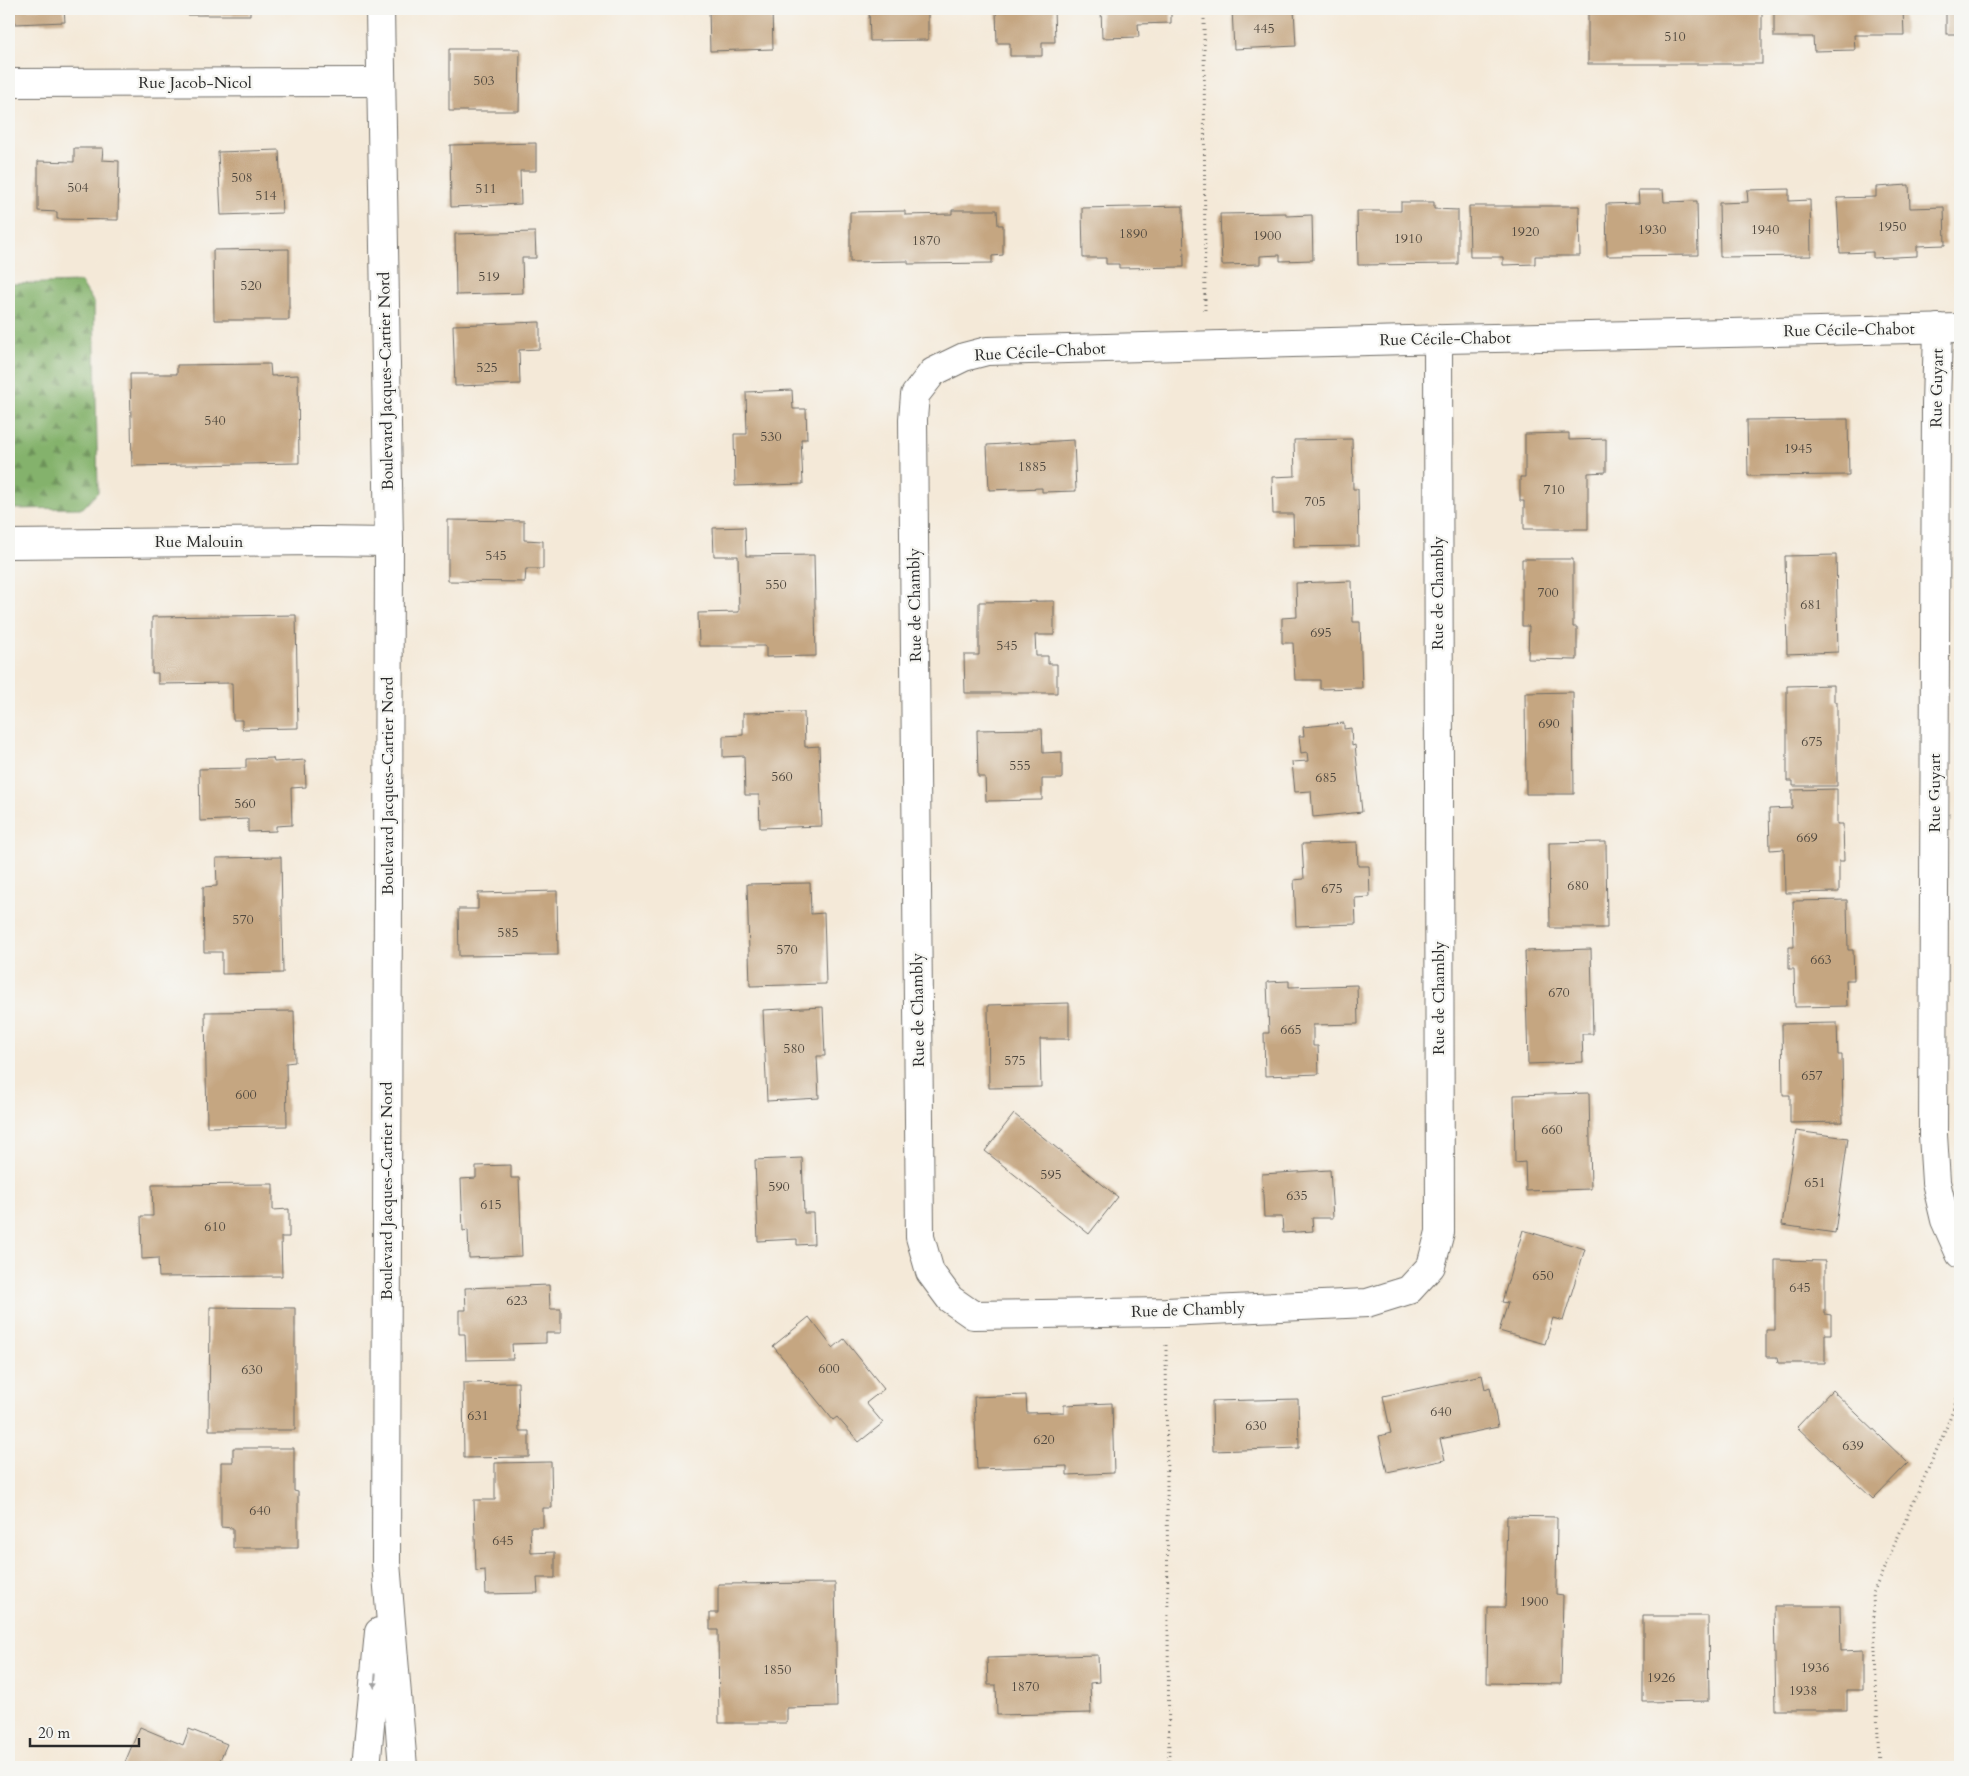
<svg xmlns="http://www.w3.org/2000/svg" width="1969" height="1776" font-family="Cardo,serif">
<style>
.forest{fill:url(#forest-firs);stroke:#586e4c}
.building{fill:#c5a681}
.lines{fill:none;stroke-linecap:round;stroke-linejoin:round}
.minor-casing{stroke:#716e68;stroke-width:30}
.path{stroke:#716e68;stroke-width:3;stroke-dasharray:1 4;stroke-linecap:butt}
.minor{stroke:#fff;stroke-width:28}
.oneway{fill:#a0a0a0}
.labels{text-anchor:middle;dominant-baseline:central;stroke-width:4.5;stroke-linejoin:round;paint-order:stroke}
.number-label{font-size:14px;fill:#524a40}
.street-label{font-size:16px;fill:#2b2b2b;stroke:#f6f6f2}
</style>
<defs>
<pattern id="forest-firs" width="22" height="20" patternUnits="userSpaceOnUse" patternTransform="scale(1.25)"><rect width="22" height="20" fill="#84b26c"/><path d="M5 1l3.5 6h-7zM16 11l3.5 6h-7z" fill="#6c9159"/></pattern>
</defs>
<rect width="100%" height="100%" fill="#f6f6f2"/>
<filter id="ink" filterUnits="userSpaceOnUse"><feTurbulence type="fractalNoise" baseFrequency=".02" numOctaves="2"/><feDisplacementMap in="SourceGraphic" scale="10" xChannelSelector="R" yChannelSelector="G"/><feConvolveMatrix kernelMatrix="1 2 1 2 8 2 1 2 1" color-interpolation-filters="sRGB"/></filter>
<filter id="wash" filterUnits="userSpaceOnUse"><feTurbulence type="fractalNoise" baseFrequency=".0096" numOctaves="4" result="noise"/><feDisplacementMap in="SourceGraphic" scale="20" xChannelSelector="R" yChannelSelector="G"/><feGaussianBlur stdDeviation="1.12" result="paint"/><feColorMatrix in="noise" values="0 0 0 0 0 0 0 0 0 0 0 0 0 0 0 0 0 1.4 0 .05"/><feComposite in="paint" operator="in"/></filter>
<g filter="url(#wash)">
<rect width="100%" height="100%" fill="#f4e9d8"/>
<polygon class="forest" points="81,282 94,303 98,492 83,508 9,509 9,284"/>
<g id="blocks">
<g class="building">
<polygon points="14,9 64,9 65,22 15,24"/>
<rect x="188" y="9" width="62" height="6"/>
<polygon points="709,9 772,9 773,49 710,51"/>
<polygon points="869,9 928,9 928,40 870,41"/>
<polygon points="996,9 1054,9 1055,42 1042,42 1042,56 1010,56 1010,43 997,43"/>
<polygon points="1101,9 1171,9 1171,23 1138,24 1139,37 1102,38"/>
<polygon points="1232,9 1294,9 1296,46 1234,49"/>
<rect x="1588" y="9" width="174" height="55"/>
<polygon points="1774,9 1903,9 1904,35 1854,35 1855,50 1814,51 1813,37 1774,37"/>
<rect x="1946" y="9" width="14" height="25"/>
<polygon points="449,49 520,49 519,111 449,111"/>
<polygon points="536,143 536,171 520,171 521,204 451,207 450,145"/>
<polygon points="74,148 103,148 102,160 119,161 118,220 57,219 57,212 38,211 38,161 74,162"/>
<polygon points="279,150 282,213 221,215 218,152"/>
<polygon points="1909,185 1910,208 1944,207 1945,245 1917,246 1917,256 1873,258 1873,252 1840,253 1837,198 1876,197 1876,187"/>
<polygon points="1789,189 1789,201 1810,200 1811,256 1720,257 1719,203 1748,202 1747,190"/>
<polygon points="1638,190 1663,190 1664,202 1697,201 1698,255 1607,256 1606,204 1639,203"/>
<polygon points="1401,202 1434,202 1434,209 1458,210 1458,264 1358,265 1357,211 1401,211"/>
<polygon points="1183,206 1184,267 1119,268 1119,264 1106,264 1106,258 1083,258 1082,208"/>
<polygon points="1469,206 1579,206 1580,256 1535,256 1535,264 1503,265 1503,257 1470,257"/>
<polygon points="952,210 997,210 998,225 1003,225 1003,255 992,256 992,263 908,264 908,261 850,262 850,212 905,211 905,215 952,214"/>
<polygon points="1286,213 1286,216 1312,215 1313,260 1280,261 1280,255 1260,256 1260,264 1222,265 1220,214"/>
<polygon points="535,232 536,258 522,258 523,293 456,295 455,234"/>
<polygon points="289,249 289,320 214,320 213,250"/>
<polygon points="540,322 540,349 519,350 520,384 455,386 453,325"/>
<polygon points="270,364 271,376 298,375 299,463 132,466 130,374 177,374 177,365"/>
<polygon points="792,390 793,409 806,409 807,439 801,439 803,484 735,486 734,434 747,434 746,392"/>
<polygon points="1848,419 1849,475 1748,476 1747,420"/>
<polygon points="1569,433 1569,440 1606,439 1606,472 1588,473 1588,529 1524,529 1524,501 1520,501 1520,477 1525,477 1525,434"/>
<polygon points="1352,439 1353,489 1358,489 1359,546 1294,547 1293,514 1273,514 1272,477 1295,476 1294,440"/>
<polygon points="1074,440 1076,491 1042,492 1042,488 989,490 987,445"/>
<polygon points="448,520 524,521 524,540 543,541 543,569 526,569 525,582 448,581"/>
<polygon points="745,527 746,556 814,555 816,656 766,657 766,646 699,646 698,613 739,612 738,556 714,556 713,528"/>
<polygon points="1836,555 1838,652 1787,654 1785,556"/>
<polygon points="1522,559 1573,559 1573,627 1577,627 1577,660 1528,659 1529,626 1522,626"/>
<polygon points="1352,581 1353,622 1360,622 1362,688 1320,689 1320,680 1295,680 1293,643 1282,643 1282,618 1297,617 1296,583"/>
<polygon points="1054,601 1054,635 1035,635 1036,656 1048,656 1048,664 1057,664 1057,693 965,693 964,655 979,655 979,602"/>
<polygon points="296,615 298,728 242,729 242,720 233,720 232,683 158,684 158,673 152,673 152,617"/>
<polygon points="1834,685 1834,702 1837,702 1837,786 1793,786 1793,781 1787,781 1787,686"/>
<polygon points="1573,692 1574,794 1526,794 1525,693"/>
<polygon points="804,712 805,747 819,746 822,826 760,828 759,795 745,795 744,756 723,757 723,736 743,735 743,713"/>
<polygon points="1344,723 1344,729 1351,728 1352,746 1355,745 1362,812 1313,817 1311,791 1295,792 1292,762 1308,761 1307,752 1301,753 1299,736 1304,736 1303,727"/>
<polygon points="1042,729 1043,753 1062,752 1062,779 1042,779 1042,800 986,801 985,777 978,777 977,730"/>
<polygon points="273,758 274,762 305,760 306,787 291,788 292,825 276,826 276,831 248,832 248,819 200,821 199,769 246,768 246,759"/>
<polygon points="1837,789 1837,824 1843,824 1844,861 1839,861 1839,892 1785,893 1784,849 1770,850 1769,809 1792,808 1792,790"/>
<polygon points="1357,842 1358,866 1369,866 1370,897 1355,898 1356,924 1296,926 1294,880 1304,879 1302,844"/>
<polygon points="1606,842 1607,928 1550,928 1549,843"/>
<polygon points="281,857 283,973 222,974 222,952 204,952 203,887 217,886 216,858"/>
<polygon points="810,883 811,914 824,913 826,984 750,986 747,884"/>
<polygon points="557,891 558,955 459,956 458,909 478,909 478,893"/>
<polygon points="1847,900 1848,950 1853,950 1854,980 1846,980 1847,1006 1795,1007 1794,969 1789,969 1789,947 1794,947 1793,901"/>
<polygon points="1591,949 1593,1034 1582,1034 1583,1062 1528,1064 1525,951"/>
<polygon points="1289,981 1289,987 1357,985 1358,1024 1313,1025 1313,1046 1318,1046 1319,1074 1265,1076 1264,1033 1269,1033 1267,982"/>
<polygon points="1069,1003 1069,1039 1040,1039 1041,1087 989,1088 988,1005"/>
<polygon points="823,1007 825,1056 817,1056 819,1098 767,1101 763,1010"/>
<polygon points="294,1011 295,1062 286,1063 287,1126 207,1127 205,1012"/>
<polygon points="1837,1023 1838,1055 1842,1055 1843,1122 1790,1123 1790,1095 1783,1095 1782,1024"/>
<polygon points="1589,1093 1591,1189 1526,1191 1525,1162 1515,1163 1514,1095"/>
<polygon points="1014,1114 1118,1197 1089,1234 985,1151"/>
<polygon points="1796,1131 1848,1138 1835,1233 1782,1225"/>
<polygon points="802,1158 804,1213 813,1213 814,1244 797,1245 797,1239 758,1241 755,1160"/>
<polygon points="511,1165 511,1178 519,1178 522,1256 469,1258 468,1230 463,1231 461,1179 476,1178 476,1166"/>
<polygon points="1330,1170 1333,1218 1312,1218 1313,1231 1283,1233 1282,1217 1264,1217 1262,1174"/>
<polygon points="273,1184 273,1210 289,1209 289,1237 281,1237 282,1276 159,1277 158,1258 142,1259 141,1216 153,1216 152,1185"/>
<polygon points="1523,1230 1585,1249 1563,1321 1553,1318 1545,1344 1499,1331 1508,1303 1502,1302"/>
<polygon points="1775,1260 1825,1261 1825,1314 1831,1315 1831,1334 1825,1334 1825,1363 1778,1363 1777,1357 1766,1357 1766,1330 1775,1330"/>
<polygon points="549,1285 550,1309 561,1309 561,1333 546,1333 546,1343 512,1344 513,1359 466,1360 465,1334 459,1334 459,1310 466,1310 465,1288"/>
<polygon points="210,1307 295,1308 295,1430 209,1430"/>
<polygon points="809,1317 833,1348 844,1339 884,1389 866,1403 883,1423 859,1442 837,1417 833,1420 773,1346"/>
<polygon points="1482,1375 1485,1389 1490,1387 1498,1427 1440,1439 1445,1460 1387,1472 1379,1436 1391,1433 1383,1396"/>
<polygon points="518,1382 519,1431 529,1431 529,1457 464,1458 463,1383"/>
<polygon points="1832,1390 1908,1463 1873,1499 1797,1427"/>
<polygon points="1026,1395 1027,1413 1064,1412 1064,1405 1112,1403 1114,1473 1067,1475 1067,1466 977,1469 974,1397"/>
<polygon points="1298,1399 1299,1448 1213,1451 1212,1401"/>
<polygon points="233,1448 294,1448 294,1491 298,1492 298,1548 233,1548 233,1528 221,1527 221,1462 233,1462"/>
<polygon points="551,1462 552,1508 543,1508 543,1527 530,1527 531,1553 555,1552 555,1578 537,1578 538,1593 486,1594 485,1570 476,1571 474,1500 495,1500 495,1463"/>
<polygon points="1507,1516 1557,1517 1556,1594 1563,1595 1561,1684 1487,1683 1488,1607 1505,1607"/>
<polygon points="835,1583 837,1707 787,1708 787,1723 719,1723 718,1630 710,1630 710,1613 718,1613 718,1584"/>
<polygon points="1774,1606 1840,1606 1841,1651 1863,1650 1863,1690 1847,1690 1847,1710 1776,1710"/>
<polygon points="1643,1616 1708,1616 1709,1701 1643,1702"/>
<polygon points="1098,1655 1099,1682 1090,1683 1091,1713 997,1715 996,1685 988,1685 987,1658"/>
<polygon points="140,1727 183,1745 189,1729 227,1744 220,1760 229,1763 227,1767 123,1767"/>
</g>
</g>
</g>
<g filter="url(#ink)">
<use href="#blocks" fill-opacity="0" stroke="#716e68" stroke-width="1"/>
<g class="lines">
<defs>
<g id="minor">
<polyline points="380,9 389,542 386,1563 403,1767"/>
<polyline points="9,83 380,82"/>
<polyline points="1938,328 1936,405 1933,1135 1936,1182 1945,1220 1960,1254"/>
<path d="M1438 339 1440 1232 1431 1266 1409 1290 1367 1303 1166 1312 973 1315 950 1299 930 1272 920 1237 913 419 915 395 933 372 964 357 987 351C1311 341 1636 335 1960 328"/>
<polyline points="9,544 320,541 389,542"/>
<polyline points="366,1767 379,1632"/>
</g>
</defs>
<use href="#minor" class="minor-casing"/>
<g class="path">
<polyline points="1204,9 1205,313"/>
<polyline points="1166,1345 1169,1767"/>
<polyline points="1879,1767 1873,1593 1945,1431 1960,1391"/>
</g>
<use href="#minor" class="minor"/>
</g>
<defs><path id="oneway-solid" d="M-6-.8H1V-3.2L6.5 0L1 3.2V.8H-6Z" transform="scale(1.25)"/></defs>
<use class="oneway" href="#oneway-solid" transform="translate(375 1681) rotate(95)"/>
</g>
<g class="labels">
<g class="number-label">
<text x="1264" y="28">445</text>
<text x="1675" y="36">510</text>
<text x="484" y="80">503</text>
<text x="242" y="177">508</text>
<text x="78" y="187">504</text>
<text x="486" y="188">511</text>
<text x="266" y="195">514</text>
<text x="1892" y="226">1950</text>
<text x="1652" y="229">1930</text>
<text x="1765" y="229">1940</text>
<text x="1525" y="231">1920</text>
<text x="1133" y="233">1890</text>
<text x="1267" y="235">1900</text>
<text x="1408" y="238">1910</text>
<text x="926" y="240">1870</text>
<text x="489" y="276">519</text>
<text x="251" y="285">520</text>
<text x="487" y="367">525</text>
<text x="215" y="420">540</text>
<text x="771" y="436">530</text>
<text x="1798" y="448">1945</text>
<text x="1032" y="466">1885</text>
<text x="1554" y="489">710</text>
<text x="1315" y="501">705</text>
<text x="496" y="555">545</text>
<text x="776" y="584">550</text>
<text x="1548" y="592">700</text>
<text x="1811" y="604">681</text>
<text x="1321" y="632">695</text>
<text x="1007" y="645">545</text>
<text x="1549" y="723">690</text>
<text x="1812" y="741">675</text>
<text x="1020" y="765">555</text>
<text x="782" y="776">560</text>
<text x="1326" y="777">685</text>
<text x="245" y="803">560</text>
<text x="1807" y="837">669</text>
<text x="1578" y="885">680</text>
<text x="1332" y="888">675</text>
<text x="243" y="919">570</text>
<text x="508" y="932">585</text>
<text x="787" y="949">570</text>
<text x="1821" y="959">663</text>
<text x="1559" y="992">670</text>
<text x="1291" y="1029">665</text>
<text x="794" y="1048">580</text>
<text x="1015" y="1060">575</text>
<text x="1812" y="1075">657</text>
<text x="246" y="1094">600</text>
<text x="1552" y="1129">660</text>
<text x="1051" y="1174">595</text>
<text x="1815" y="1182">651</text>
<text x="779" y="1186">590</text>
<text x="1297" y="1195">635</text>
<text x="491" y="1204">615</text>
<text x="215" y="1226">610</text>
<text x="1543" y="1275">650</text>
<text x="1800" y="1287">645</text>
<text x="517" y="1300">623</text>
<text x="829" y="1368">600</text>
<text x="252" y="1369">630</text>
<text x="1441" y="1411">640</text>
<text x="478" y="1415">631</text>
<text x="1256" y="1425">630</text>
<text x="1044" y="1439">620</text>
<text x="1853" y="1445">639</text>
<text x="260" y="1510">640</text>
<text x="503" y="1540">645</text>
<text x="1534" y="1601">1900</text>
<text x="1815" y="1667">1936</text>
<text x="777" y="1669">1850</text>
<text x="1661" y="1677">1926</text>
<text x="1025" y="1686">1870</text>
<text x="1803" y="1690">1938</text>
</g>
<g class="street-label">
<text x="195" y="83">Rue Jacob-Nicol</text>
<text transform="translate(1849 330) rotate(-1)">Rue Cécile-Chabot</text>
<text transform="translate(1445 339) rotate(-1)">Rue Cécile-Chabot</text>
<text transform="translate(1040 352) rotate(-3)">Rue Cécile-Chabot</text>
<text transform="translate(386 381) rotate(-91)">Boulevard Jacques-Cartier Nord</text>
<text transform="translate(1937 388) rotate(-89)">Rue Guyart</text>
<text x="199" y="542">Rue Malouin</text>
<text transform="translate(1438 593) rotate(-90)">Rue de Chambly</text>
<text transform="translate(915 605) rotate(-91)">Rue de Chambly</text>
<text transform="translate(388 786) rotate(-90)">Boulevard Jacques-Cartier Nord</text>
<text transform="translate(1935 793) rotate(-90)">Rue Guyart</text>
<text transform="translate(1439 998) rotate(-90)">Rue de Chambly</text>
<text transform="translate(918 1010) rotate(-91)">Rue de Chambly</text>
<text transform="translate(387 1191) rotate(-90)">Boulevard Jacques-Cartier Nord</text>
<text transform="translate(1188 1310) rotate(-2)">Rue de Chambly</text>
</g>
</g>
<rect width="1969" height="1776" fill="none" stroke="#f6f6f2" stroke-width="30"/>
<path d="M30 1738v8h109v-8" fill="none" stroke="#2b2b2b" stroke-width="2.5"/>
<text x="38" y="1738" font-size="15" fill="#2b2b2b" stroke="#f6f6f2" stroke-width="4" paint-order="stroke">20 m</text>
</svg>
